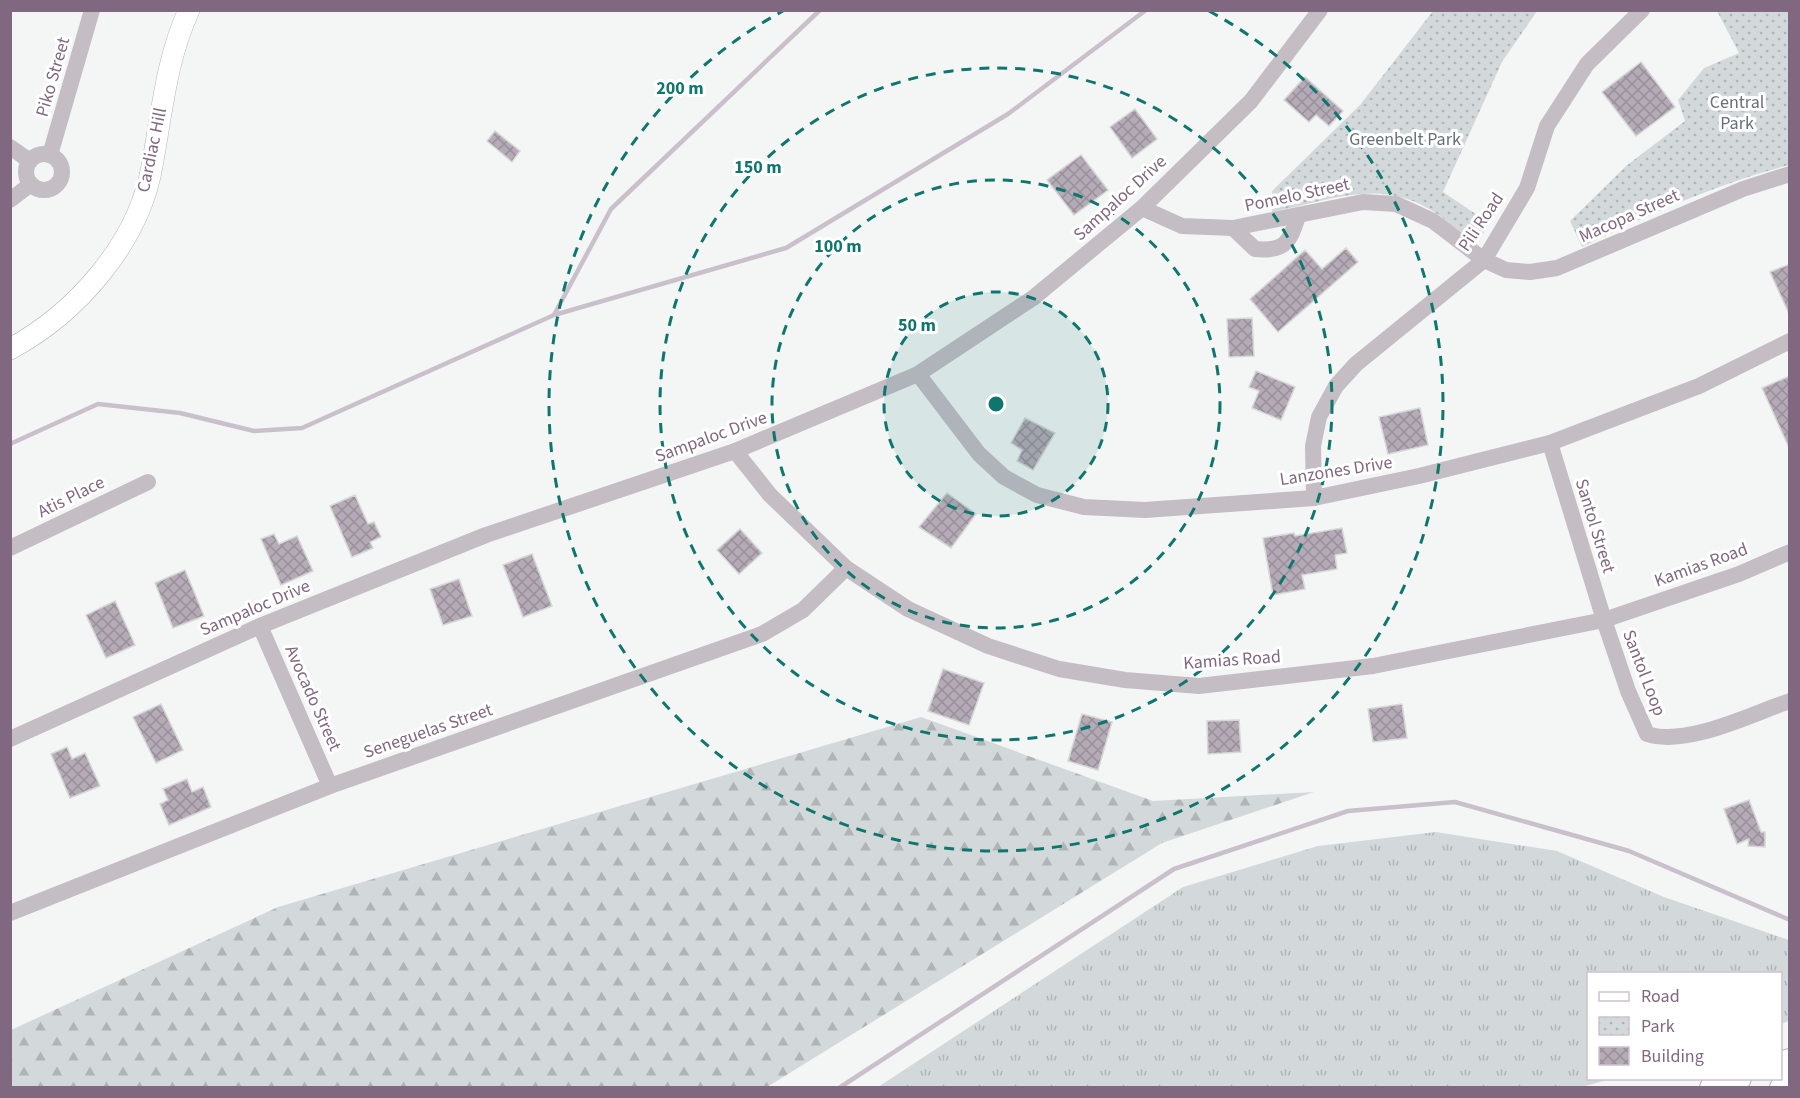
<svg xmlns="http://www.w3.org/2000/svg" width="1800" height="1098" font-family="'Source Sans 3',sans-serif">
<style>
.grass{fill:url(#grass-tufts)}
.forest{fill:url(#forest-firs)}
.park{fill:url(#park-dots)}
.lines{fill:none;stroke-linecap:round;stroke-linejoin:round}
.stream{stroke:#cac0cc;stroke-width:4.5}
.building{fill:url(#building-cross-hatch);stroke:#d6d7d7;stroke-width:1.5}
.major-casing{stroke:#b8b1b8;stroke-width:22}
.highway-casing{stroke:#b7b1b7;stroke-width:26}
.minor{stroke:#c4bdc4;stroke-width:16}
.major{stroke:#fff;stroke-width:21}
.highway{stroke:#fff;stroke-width:24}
.ring{fill:none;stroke:#0f766e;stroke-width:3;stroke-dasharray:10 8}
.labels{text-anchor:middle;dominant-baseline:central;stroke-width:6;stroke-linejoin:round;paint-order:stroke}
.street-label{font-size:18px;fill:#806980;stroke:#fff}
.park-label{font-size:18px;fill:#677278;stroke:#fff}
.centre{fill:#0f766e;stroke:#fff;stroke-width:3}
.ring-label{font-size:18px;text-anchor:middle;font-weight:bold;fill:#0f766e;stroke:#fff;stroke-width:6;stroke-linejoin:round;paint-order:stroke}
</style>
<defs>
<pattern id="grass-tufts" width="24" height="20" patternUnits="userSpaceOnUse" patternTransform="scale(1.5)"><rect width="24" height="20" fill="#d3d9da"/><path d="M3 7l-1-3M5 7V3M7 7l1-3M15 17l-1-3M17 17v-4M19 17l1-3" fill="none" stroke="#b0b4b6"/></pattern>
<pattern id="forest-firs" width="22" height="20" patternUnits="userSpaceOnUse" patternTransform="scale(1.5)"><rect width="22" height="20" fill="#d3d9da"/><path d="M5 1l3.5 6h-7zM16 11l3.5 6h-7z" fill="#b0b4b6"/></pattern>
<pattern id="park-dots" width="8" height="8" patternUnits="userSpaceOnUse" patternTransform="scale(1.5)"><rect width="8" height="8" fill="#d3d9da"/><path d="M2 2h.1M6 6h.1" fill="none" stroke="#b0b4b6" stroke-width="1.8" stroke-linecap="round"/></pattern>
<pattern id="building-cross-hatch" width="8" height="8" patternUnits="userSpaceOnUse" patternTransform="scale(1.5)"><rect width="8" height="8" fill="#b5abb7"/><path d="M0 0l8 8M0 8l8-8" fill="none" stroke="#988f9a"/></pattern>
</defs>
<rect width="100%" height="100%" fill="#f3f6f5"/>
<polygon class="grass" points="1436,832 1557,851 1664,897 1789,940 1789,1021 1781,1024 1780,974 1588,974 1588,1078 1610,1079 1582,1087 878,1087 1183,887 1318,846"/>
<polygon class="forest" points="921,717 1153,801 1314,792 1162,843 767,1087 11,1087 11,1030 278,907"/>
<g class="park">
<path d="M1433 11H1537L1502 62 1443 192 1489 223 1481 238 1467 241C1458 233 1449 223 1440 216 1384 175 1332 200 1272 212V191L1360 105Z"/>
<path d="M1717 11H1789V165C1716 184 1650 214 1582 247L1570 221 1626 166 1685 121 1678 100 1704 68 1739 53Z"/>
</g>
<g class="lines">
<g class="stream">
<polyline points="554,315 611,209 820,10"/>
<polyline points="10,444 98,404 180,413 254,431 302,428 554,315 786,248 1008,114 1146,10"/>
<polyline points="839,1088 1174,869 1348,811 1455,802 1629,851 1790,920"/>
</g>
</g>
<g class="building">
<polygon points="1641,62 1675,107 1636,136 1602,92"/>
<polygon points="1305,77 1343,111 1329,126 1316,115 1309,122 1284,100"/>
<polygon points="1135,109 1157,139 1132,158 1110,127"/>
<polygon points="495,131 520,151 512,162 487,141"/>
<polygon points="1081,155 1108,190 1074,215 1047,180"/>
<polygon points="1346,248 1358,262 1278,332 1250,299 1305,250 1322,269"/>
<polygon points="1790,264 1790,316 1770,272"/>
<polygon points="1252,318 1254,356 1229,357 1227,319"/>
<polygon points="1256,371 1295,387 1281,420 1252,408 1259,391 1249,387"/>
<polygon points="1790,376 1790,450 1762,388"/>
<polygon points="1420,408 1428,445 1388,454 1379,417"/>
<polygon points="1025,418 1055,433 1033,470 1017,461 1022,450 1011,443"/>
<polygon points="947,493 976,514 951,548 919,527"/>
<polygon points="355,495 368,524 374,522 381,537 370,542 373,548 352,557 330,506"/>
<polygon points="1342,528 1347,553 1335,555 1337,569 1302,575 1305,589 1273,595 1263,538 1294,533 1295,536"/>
<polygon points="740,529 762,553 739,574 717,550"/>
<polygon points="274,534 279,544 297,536 313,571 281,585 261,539"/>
<polygon points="532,554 552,606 523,617 503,565"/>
<polygon points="185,570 204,616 173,628 155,583"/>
<polygon points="459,579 472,616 443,625 430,589"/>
<polygon points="115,601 135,645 106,658 86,615"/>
<polygon points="943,669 984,683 969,725 928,711"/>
<polygon points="161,704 183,750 156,763 133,717"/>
<polygon points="1402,704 1407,738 1373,742 1368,709"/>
<polygon points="1082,714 1112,722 1098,770 1068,761"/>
<polygon points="1239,720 1241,752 1208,754 1207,721"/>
<polygon points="67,747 72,759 85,753 100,786 70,798 51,754"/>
<polygon points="187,779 192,792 203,787 211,807 169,825 160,804 168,800 163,789"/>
<polygon points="1749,800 1761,832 1765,832 1765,847 1748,846 1749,839 1737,844 1724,809"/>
</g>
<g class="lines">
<defs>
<path id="major" d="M10 349C77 313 139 242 152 166 162 113 166 60 189 10"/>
<g id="highway">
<polyline points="1780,1064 1790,1061"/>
<polyline points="1712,1088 1739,1078"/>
<polyline points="1782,1088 1790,1085"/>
</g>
</defs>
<use href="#major" class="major-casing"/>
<use href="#highway" class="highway-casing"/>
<g class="minor">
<polyline points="10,147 30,161"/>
<circle cx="44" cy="172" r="18"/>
<polyline points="50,155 92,10"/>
<polyline points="10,200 31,184"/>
<polyline points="1142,208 1182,226 1233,228 1363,202 1396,204 1433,221 1484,260 1506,270 1530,272 1557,268 1743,189 1790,174"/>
<path d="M1233 228 1255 249C1285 252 1290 242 1298 216"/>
<polyline points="918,374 979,454 1004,477 1037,495 1084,507 1145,510 1314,498 1419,476 1550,443 1699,386 1790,341"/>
<path d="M1550 443 1604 620 1628 691 1647 734C1687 747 1751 714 1790 701"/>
<polyline points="735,451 770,495 846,568 908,609 988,646 1059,669 1125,680 1199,686 1373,666 1604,620 1739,574 1790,552"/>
<polyline points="1314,498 1313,446 1319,417 1336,386 1356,364 1484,260 1527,188 1547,126 1587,64 1642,10"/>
<polyline points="10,548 148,482"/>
<polyline points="260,626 330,786"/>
<polyline points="10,739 260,626 486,535 735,451 918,374 1033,298 1142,208 1251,101 1320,10"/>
<polyline points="10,913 330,786 762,634 803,610 846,568"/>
</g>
<use href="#major" class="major"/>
<use href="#highway" class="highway"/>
</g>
<circle cx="996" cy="404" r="112" fill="#0f766e" fill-opacity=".12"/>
<g class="ring">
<circle cx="996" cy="404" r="112"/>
<circle cx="996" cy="404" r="224"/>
<circle cx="996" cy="404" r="336"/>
<path d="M1209 11A447 447 0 1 1 783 11"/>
</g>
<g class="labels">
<g class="street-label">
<text transform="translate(53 77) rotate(-74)">Piko Street</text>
<text transform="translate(152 150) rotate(-78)">Cardiac Hill</text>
<text transform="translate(1297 195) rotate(-12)">Pomelo Street</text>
<text transform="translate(1120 198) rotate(-42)">Sampaloc Drive</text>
<text transform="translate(1629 216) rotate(-24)">Macopa Street</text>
<text transform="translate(1481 222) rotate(-56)">Pili Road</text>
<text transform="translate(711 437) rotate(-20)">Sampaloc Drive</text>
<text transform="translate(1336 471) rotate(-9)">Lanzones Drive</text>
<text transform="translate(71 497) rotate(-26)">Atis Place</text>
<text transform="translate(1595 526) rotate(73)">Santol Street</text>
<text transform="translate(1701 565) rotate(-20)">Kamias Road</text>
<text transform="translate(255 608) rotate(-23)">Sampaloc Drive</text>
<text transform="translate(1232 660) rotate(-4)">Kamias Road</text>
<text transform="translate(1644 673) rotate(69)">Santol Loop</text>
<text transform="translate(313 698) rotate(66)">Avocado Street</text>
<text transform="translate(428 731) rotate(-19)">Seneguelas Street</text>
</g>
<g class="park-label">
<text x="1737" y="102">Central<tspan x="1737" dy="21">Park</tspan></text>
<text x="1405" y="139">Greenbelt Park</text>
</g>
</g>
<circle cx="996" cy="404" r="9" class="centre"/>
<g class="ring-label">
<text x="680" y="94">200 m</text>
<text x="758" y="173">150 m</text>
<text x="838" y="252">100 m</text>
<text x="917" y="331">50 m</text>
</g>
<rect width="1800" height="1098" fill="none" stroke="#806980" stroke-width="24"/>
<rect x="1587" y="972" width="195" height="108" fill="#ffffff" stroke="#ccc3cc" stroke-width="1.5"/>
<rect x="1599" y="992" width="30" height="9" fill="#ffffff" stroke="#ccc3cc" stroke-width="1.5"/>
<text x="1641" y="1002" font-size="18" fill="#806980">Road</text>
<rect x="1599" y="1017" width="30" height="18" fill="url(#park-dots)" stroke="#ccc3cc" stroke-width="1.5"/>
<text x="1641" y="1032" font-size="18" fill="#806980">Park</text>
<rect x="1599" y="1047" width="30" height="18" fill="url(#building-cross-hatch)" stroke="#ccc3cc" stroke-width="1.5"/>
<text x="1641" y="1062" font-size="18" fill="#806980">Building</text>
</svg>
